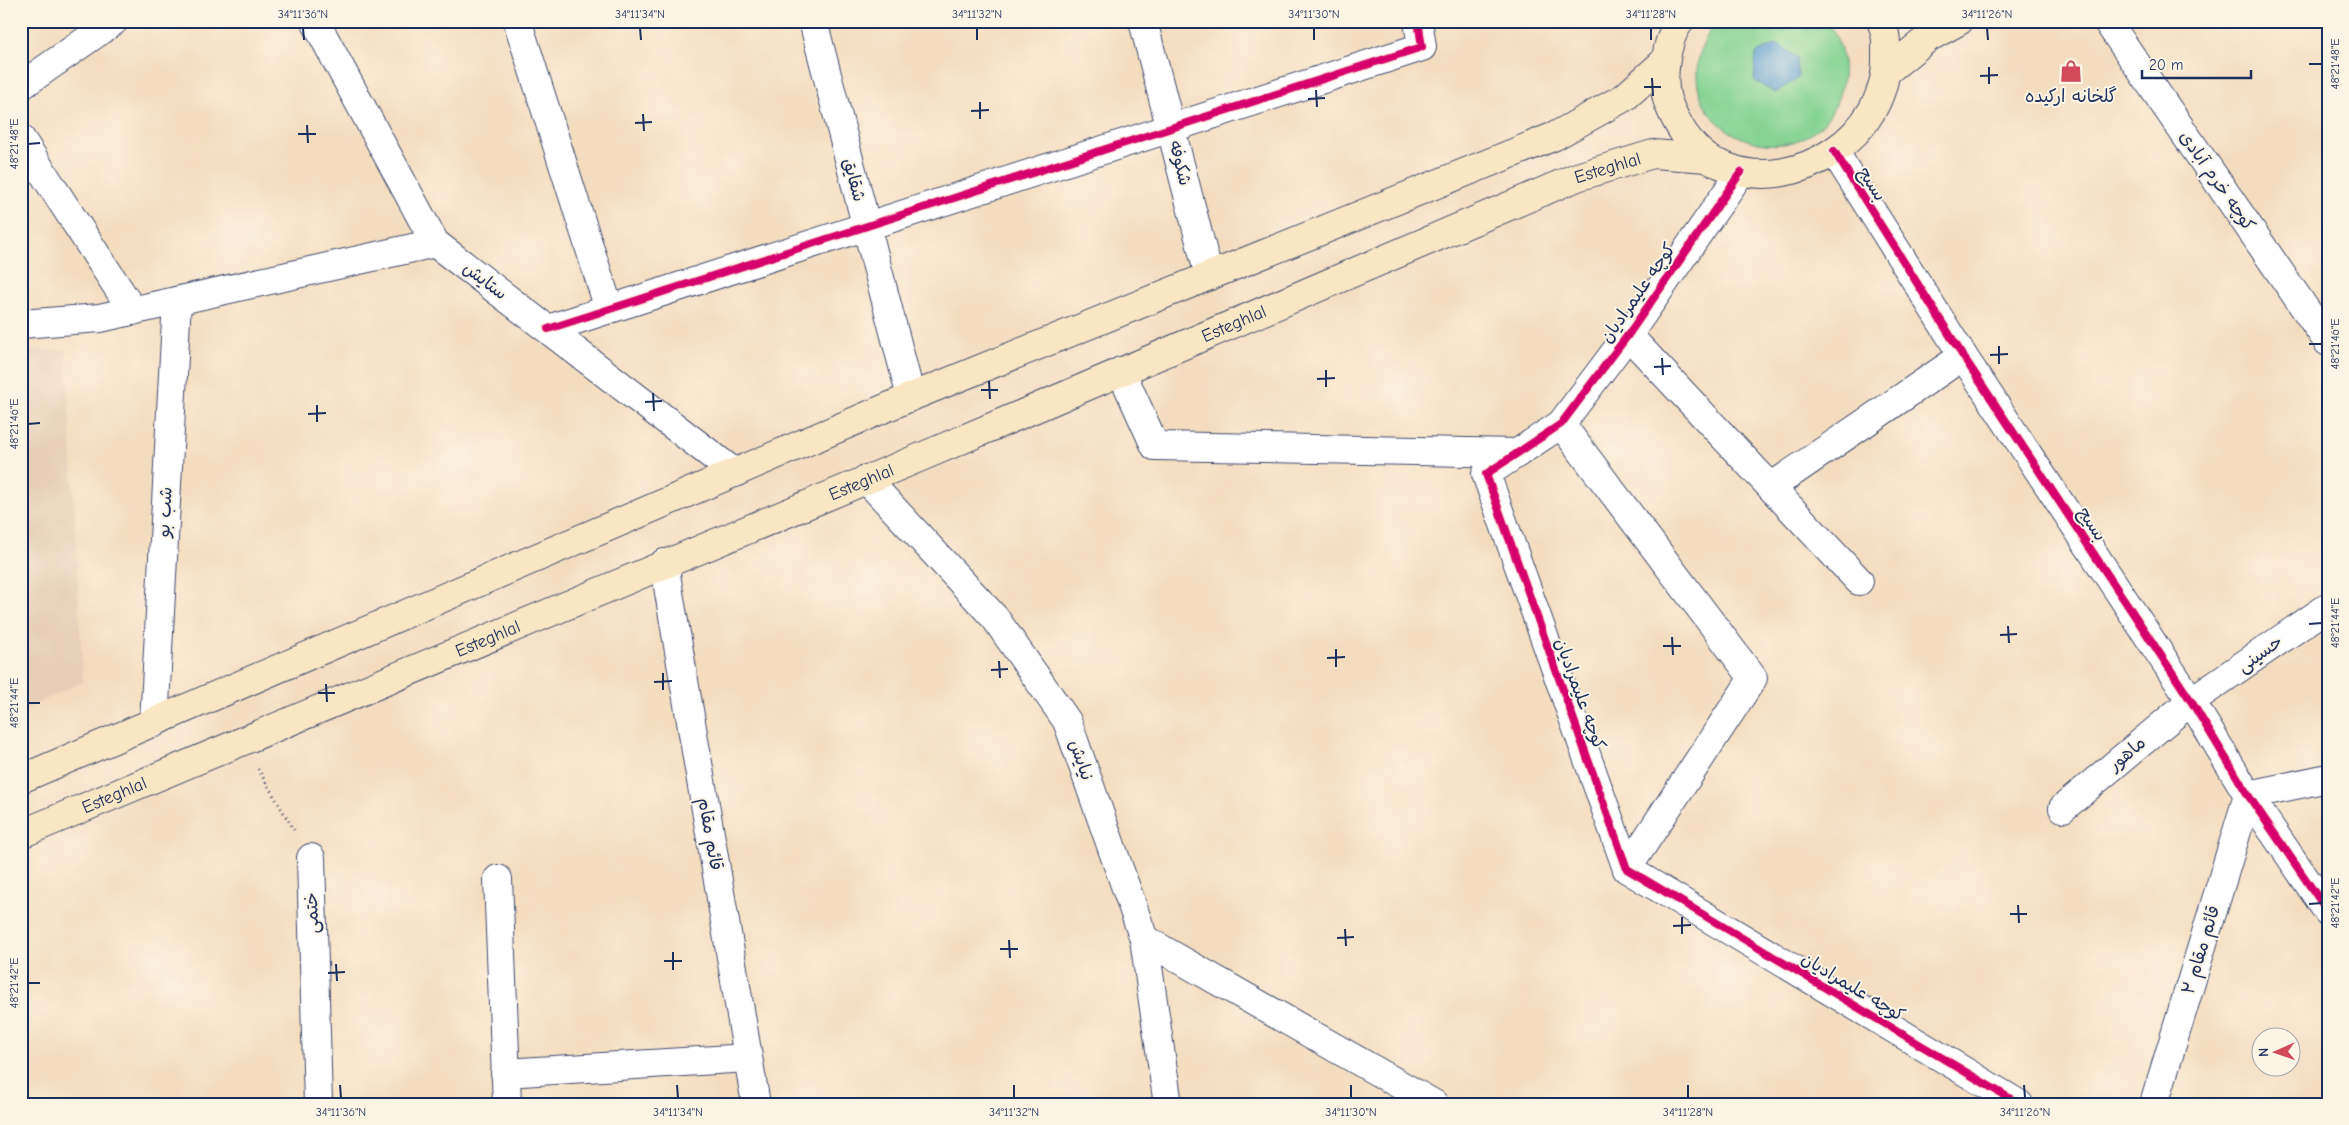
<svg xmlns="http://www.w3.org/2000/svg" width="2349" height="1125" font-family="'Comic Neue','Playpen Sans Arabic',sans-serif">
<style>
.built{fill:#e7cfb7}
.green{fill:#85d392;stroke:#508178}
.water{fill:#5da0d1;stroke:#3c6898}
.lines{fill:none;stroke-linecap:round;stroke-linejoin:round}
.minor-casing{stroke:#3c496d;stroke-width:30}
.secondary-casing{stroke:#3c496d;stroke-width:30}
.path{stroke:#3c496d;stroke-width:3;stroke-dasharray:1 4;stroke-linecap:butt}
.minor{stroke:#fff;stroke-width:28}
.secondary{stroke:#f9e7c3;stroke-width:28}
.cycleway-casing{stroke:#fcf5e5;stroke-width:11}
.cycleway{stroke:#d6006c;stroke-width:8}
.ticks{fill:none;stroke:#1b2f5e;stroke-width:2}
.labels{text-anchor:middle;dominant-baseline:central;stroke-width:4;stroke-linejoin:round;paint-order:stroke}
.poi-label{font-size:18px;fill:#1b2f5e;stroke:#fcf5e5}
.street-label{font-size:18px;fill:#1b2f5e;stroke:#fcf5e5}
.neatline{fill:none;stroke:#1b2f5e;stroke-width:2}
.ticks-label{font-size:12px;text-anchor:middle;fill:#1b2f5e}
</style>
<rect width="100%" height="100%" fill="#fcf5e5"/>
<filter id="ink" filterUnits="userSpaceOnUse"><feTurbulence type="fractalNoise" baseFrequency=".02" numOctaves="2"/><feDisplacementMap in="SourceGraphic" scale="10" xChannelSelector="R" yChannelSelector="G"/><feConvolveMatrix kernelMatrix="1 2 1 2 8 2 1 2 1" color-interpolation-filters="sRGB"/></filter>
<filter id="wash" filterUnits="userSpaceOnUse"><feTurbulence type="fractalNoise" baseFrequency=".0096" numOctaves="4" result="noise"/><feDisplacementMap in="SourceGraphic" scale="20" xChannelSelector="R" yChannelSelector="G"/><feGaussianBlur stdDeviation="1.12" result="paint"/><feColorMatrix in="noise" values="0 0 0 0 0 0 0 0 0 0 0 0 0 0 0 0 0 1.4 0 .05"/><feComposite in="paint" operator="in"/></filter>
<g filter="url(#wash)">
<rect width="100%" height="100%" fill="#f4ddbf"/>
<polygon class="built" points="66,349 83,682 21,711 21,352"/>
<path class="green" d="M1716 21H1825C1840 36 1847 63 1842 84 1818 201 1639 131 1716 21Z"/>
<polygon class="water" points="1777,44 1797,57 1798,78 1775,93 1754,80 1756,53"/>
</g>
<g filter="url(#ink)">
<g class="lines">
<defs>
<g id="minor">
<polyline points="315,21 435,243 735,473"/>
<polyline points="813,21 911,397"/>
<polyline points="1143,21 1209,276"/>
<polyline points="2107,21 2328,342"/>
<polyline points="519,26 609,309"/>
<polyline points="21,86 114,21"/>
<polyline points="21,139 133,311"/>
<polyline points="1834,151 1963,356 2191,701 2248,795 2328,912"/>
<polyline points="1741,172 1628,335 1561,424 1486,474 1627,869 2019,1104"/>
<polyline points="21,324 100,318 435,243"/>
<polyline points="548,329 1422,47 1418,21"/>
<polyline points="1628,335 1859,581"/>
<polyline points="1121,371 1155,446 1518,453"/>
<polyline points="1561,424 1753,678 1627,869"/>
<polyline points="866,479 995,618 1067,721 1144,939 1167,1098 1165,1104"/>
<polyline points="1771,487 1963,356"/>
<polyline points="664,563 756,1104"/>
<polyline points="154,723 177,301"/>
<polyline points="2063,808 2191,701 2328,607"/>
<polyline points="311,858 318,1104"/>
<polyline points="498,879 507,1104"/>
<polyline points="1144,939 1434,1104"/>
<polyline points="505,1073 748,1058"/>
<polyline points="2154,1104 2248,795 2328,778"/>
</g>
<g id="secondary">
<path d="M1680 21C1665 41 1660 83 1669 105 1678 126 1688 143 1706 157 1711 162 1720 164 1727 167 1796 195 1888 134 1886 58 1886 44 1887 34 1881 21"/>
<polyline points="1887,71 1928,38 1959,21"/>
<polyline points="21,779 911,397 1555,136 1625,97 1665,61"/>
<path id="s1" d="M21 834 933 452 1577 177 1653 154 1707 158"/>
</g>
</defs>
<use href="#minor" class="minor-casing"/>
<use href="#secondary" class="secondary-casing"/>
<polyline class="path" points="258,769 294,830"/>
<use href="#minor" class="minor"/>
<use href="#secondary" class="secondary"/>
<defs>
<g id="cycleway">
<polyline points="1834,151 1963,356 2191,701 2248,795 2328,912"/>
<polyline points="1741,172 1628,335 1561,424 1486,474 1627,869 2019,1104"/>
<polyline points="548,329 1422,47 1418,21"/>
</g>
</defs>
<use href="#cycleway" class="cycleway-casing"/>
<use href="#cycleway" class="cycleway"/>
</g>
</g>
<path class="ticks" d="M303 28 304 40M640 28 641 40M977 28V40M1314 28V40M1651 28V40M1987 28 1988 40M2309 64H2322M1989 67V84M1980 76 1998 75M1652 78 1653 96M1644 87H1661M1316 90 1317 107M1308 99 1325 98M980 102V119M971 111 989 110M643 114 644 131M635 123 652 122M307 125 308 143M298 134H316M28 144 40 143M2309 344H2322M1999 346V364M1990 355 2008 354M1662 358 1663 375M1654 367 1671 366M1326 370V387M1317 379 1335 378M989 381 990 399M981 390H998M653 393 654 411M645 402 662 401M317 405V422M308 414 326 413M28 424 40 423M2309 624 2322 623M2008 626 2009 643M2000 635 2017 634M1672 637 1673 655M1663 646H1681M1336 649V667M1327 658 1345 657M999 661 1000 678M991 670 1008 669M663 673V690M654 682 672 681M326 684 327 702M318 693H335M28 703H40M2309 904 2322 903M2018 905 2019 923M2010 914H2027M1682 917V934M1673 926 1691 925M1345 929 1346 946M1337 938 1354 937M1009 940 1010 958M1000 949H1018M673 952V970M664 961H682M336 964 337 981M328 973 345 972M28 983H40M340 1085 341 1098M677 1085 678 1098M1014 1085V1098M1351 1085V1098M1688 1085V1098M2024 1085 2025 1098"/>
<defs>
<symbol id="shop-bare" viewBox="-9 -9 18 18"><path d="M-5-2.5h2.3a2.7 3.5 0 0 1 5.4 0H5L5.5 6h-11ZM-1.5-2.5h3a1.5 2.3 0 0 0-3 0Z" fill="#d1495b" stroke="#fcf5e5" stroke-width="2.5" paint-order="stroke"/></symbol>
</defs>
<g fill-rule="evenodd">
<use href="#shop-bare" x="2055" y="55" width="32" height="32"/>
</g>
<g class="labels">
<g class="poi-label">
<text x="2071" y="96">گلخانه ارکیده</text>
</g>
<g class="street-label">
<text transform="translate(1180 163) rotate(76)">شکوفه</text>
<text stroke="none"><textPath href="#s1" startOffset="1721">Esteghlal</textPath></text>
<text transform="translate(854 180) rotate(75)">شقایق</text>
<text transform="translate(2217 181) rotate(55)">کوچه خرم آبادی</text>
<text transform="translate(1872 184) rotate(58)">بسیج</text>
<text transform="translate(485 281) rotate(37)">ستایش</text>
<text transform="translate(1638 293) rotate(-55)">کوچه علیمرادیان</text>
<text stroke="none"><textPath href="#s1" startOffset="1316">Esteghlal</textPath></text>
<text stroke="none"><textPath href="#s1" startOffset="911">Esteghlal</textPath></text>
<text transform="translate(165 512) rotate(-87)">شب بو</text>
<text transform="translate(2092 524) rotate(57)">بسیج</text>
<text stroke="none"><textPath href="#s1" startOffset="506">Esteghlal</textPath></text>
<text transform="translate(2260 654) rotate(-35)">حسینی</text>
<text transform="translate(1580 694) rotate(70)">کوچه علیمرادیان</text>
<text transform="translate(2127 754) rotate(-40)">ماهور</text>
<text transform="translate(1081 760) rotate(71)">نیایش</text>
<text stroke="none"><textPath href="#s1" startOffset="101">Esteghlal</textPath></text>
<text transform="translate(710 834) rotate(80)">قائم مقام</text>
<text transform="translate(312 913) rotate(-92)">ختمی</text>
<text transform="translate(2201 950) rotate(-73)">قائم مقام ۲</text>
<text transform="translate(1853 987) rotate(31)">کوچه علیمرادیان</text>
</g>
</g>
<rect width="2349" height="1125" fill="none" stroke="#fcf5e5" stroke-width="55"/>
<g transform="translate(2276 1052) rotate(268)"><circle r="24" fill="#fcf5e5" stroke="#a2a6af"/>
<path d="M0-4L9 19L0 12L-9 19Z" fill="#d1495b"/>
<text y="-8" font-size="14" font-weight="bold" text-anchor="middle" fill="#1b2f5e">N</text>
</g>
<path d="M2142 70v8h109v-8" fill="none" stroke="#1b2f5e" stroke-width="2.5"/>
<text x="2149" y="70" font-size="15" fill="#1b2f5e" stroke="#fcf5e5" stroke-width="4" paint-order="stroke">20 m</text>
<rect x="28" y="28" width="2294" height="1070" class="neatline"/>
<g class="ticks-label">
<text x="303" y="18">34°11'36"N</text>
<text x="640" y="18">34°11'34"N</text>
<text x="977" y="18">34°11'32"N</text>
<text x="1314" y="18">34°11'30"N</text>
<text x="1651" y="18">34°11'28"N</text>
<text x="1987" y="18">34°11'26"N</text>
<text transform="translate(2335 64) rotate(-90)" y="4">48°21'48"E</text>
<text transform="translate(14 144) rotate(-90)" y="4">48°21'48"E</text>
<text transform="translate(2335 344) rotate(-90)" y="4">48°21'46"E</text>
<text transform="translate(14 424) rotate(-90)" y="4">48°21'46"E</text>
<text transform="translate(2335 623) rotate(-90)" y="4">48°21'44"E</text>
<text transform="translate(14 703) rotate(-90)" y="4">48°21'44"E</text>
<text transform="translate(2335 903) rotate(-90)" y="4">48°21'42"E</text>
<text transform="translate(14 983) rotate(-90)" y="4">48°21'42"E</text>
<text x="341" y="1116">34°11'36"N</text>
<text x="678" y="1116">34°11'34"N</text>
<text x="1014" y="1116">34°11'32"N</text>
<text x="1351" y="1116">34°11'30"N</text>
<text x="1688" y="1116">34°11'28"N</text>
<text x="2025" y="1116">34°11'26"N</text>
</g>
</svg>
